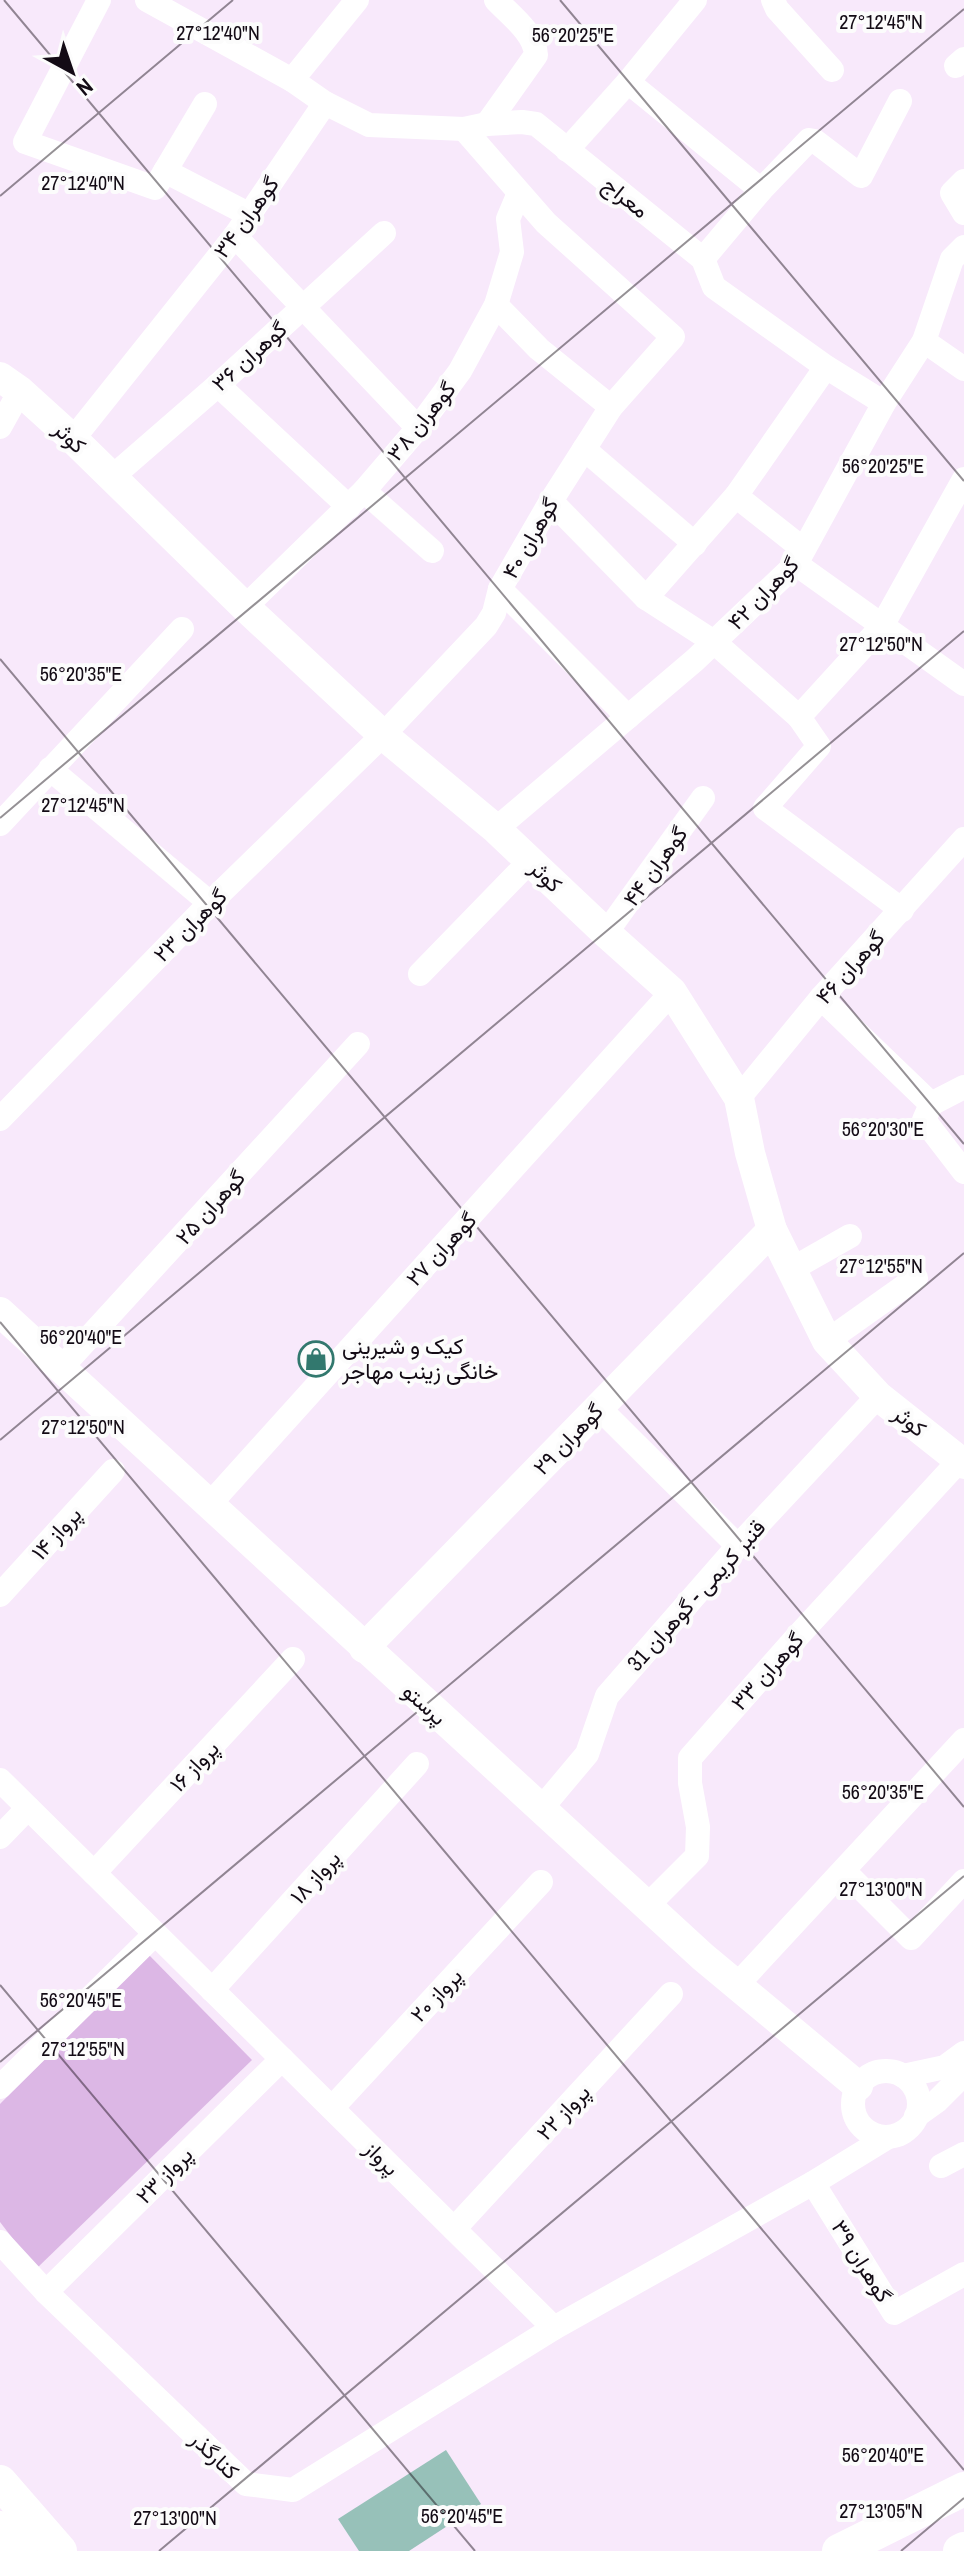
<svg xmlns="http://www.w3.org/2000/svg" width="964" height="2551" font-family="'Archivo Narrow',Vazirmatn,sans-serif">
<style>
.green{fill:#dcb7e5}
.building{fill:#97c1b9}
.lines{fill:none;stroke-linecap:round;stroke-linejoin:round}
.minor{stroke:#fff;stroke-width:24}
.tertiary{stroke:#fff;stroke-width:30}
.secondary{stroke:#fff;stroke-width:34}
.ticks{fill:none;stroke:#130b15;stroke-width:2;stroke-opacity:0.45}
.labels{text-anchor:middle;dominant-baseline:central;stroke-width:8;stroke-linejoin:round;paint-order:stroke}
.street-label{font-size:22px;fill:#130b15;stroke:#fcfcfc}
.poi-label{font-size:22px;fill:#130b15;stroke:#fcfcfc;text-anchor:start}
.ticks-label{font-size:20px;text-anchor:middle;fill:#130b15;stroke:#fcfcfc;stroke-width:8;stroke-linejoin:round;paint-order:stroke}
</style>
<rect width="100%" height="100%" fill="#f8e9fb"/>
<polygon class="green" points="148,1954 252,2060 36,2269 0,2222 0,2104"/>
<polygon class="building" points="446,2450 481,2504 409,2551 359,2551 338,2519"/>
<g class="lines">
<g class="minor">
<polyline points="99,0 25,142 155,188 205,104"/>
<polyline points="147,0 292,80"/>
<polyline points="357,0 292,80 325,103 369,125 464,129 487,124 522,122 536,124 703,259 714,287 826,367 884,403"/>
<polyline points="695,0 628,82 761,190"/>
<polyline points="773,0 777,9 832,70"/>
<polyline points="956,66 964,59"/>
<path d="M487 124 536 55C535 33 510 15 496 0"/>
<polyline points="567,150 628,82"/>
<polyline points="165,171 250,215"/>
<polyline points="964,181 952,193 964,213"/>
<polyline points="235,236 418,428"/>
<polyline points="703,259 761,190 809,140 815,141 861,176 900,101"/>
<polyline points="496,305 539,349 611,407"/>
<polyline points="924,341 964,369"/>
<polyline points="218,385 349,507"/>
<polyline points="0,427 20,391"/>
<polyline points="73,439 235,236 325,103"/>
<polyline points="584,449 695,544"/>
<polyline points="111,478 218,385 384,233"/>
<polyline points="364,491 432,551"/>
<polyline points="736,496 646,598 714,642 799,717"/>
<polyline points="551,501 646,598"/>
<polyline points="803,549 736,496 826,367"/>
<polyline points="796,564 964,684"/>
<polyline points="500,589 628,717"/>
<polyline points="245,607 364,491 418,428 460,371 496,305 512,252 508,219 519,193"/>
<polyline points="50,769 210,903"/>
<polyline points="0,824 182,629"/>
<polyline points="496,829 695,660 796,564 884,403 924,341 952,259 964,247"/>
<polyline points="902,910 765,808 819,746 799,717 882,626 964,479"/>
<polyline points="606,933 703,798"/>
<polyline points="420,974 530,861"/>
<polyline points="821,998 931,1104 924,1120 964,1172"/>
<polyline points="739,1098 821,998 964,839"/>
<polyline points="931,1104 964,1087"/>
<polyline points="0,1119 210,903 383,735 486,626 494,613 500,589 551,501 611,407 673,337 546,223 464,129"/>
<polyline points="792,1269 850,1236"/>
<polyline points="827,1341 916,1278"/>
<polyline points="61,1368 358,1044"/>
<polyline points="599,1408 738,1546"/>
<polyline points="209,1505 672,992"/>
<polyline points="0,1595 113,1471"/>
<polyline points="0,1780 554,2328 813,2183 888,2137"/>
<polyline points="540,1810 587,1754 607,1696 738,1546 878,1396"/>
<polyline points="0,1837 28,1808"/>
<polyline points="844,1871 911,1938 964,1881"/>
<polyline points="94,1873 293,1659"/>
<polyline points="647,1906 697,1856 698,1827 690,1783 690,1758 796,1638 960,1460"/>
<polyline points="736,1986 964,1740"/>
<polyline points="212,1990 417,1764"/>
<circle cx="886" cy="2104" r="33"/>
<polyline points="903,2076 945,2067 964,2053"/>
<polyline points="0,2087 155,1934"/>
<polyline points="332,2108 541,1882"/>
<polyline points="916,2116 937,2101 964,2074"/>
<polyline points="941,2166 964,2154"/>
<polyline points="813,2183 894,2313 964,2274"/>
<polyline points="454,2229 671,1994"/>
<polyline points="0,2242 46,2292 246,2484 293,2490 554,2328"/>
<polyline points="46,2292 282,2059"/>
</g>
<g class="tertiary">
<polyline points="0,377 20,391 73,439 245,607 383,735 496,829 606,933 672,992 739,1098 750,1153 772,1230 827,1341 878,1396 964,1464"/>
<polyline points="0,1312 703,1957 858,2086"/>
<polyline points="364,1648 772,1230"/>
</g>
<g class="secondary">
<polyline points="0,2482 60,2551"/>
<polyline points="0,2528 20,2551"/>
<polyline points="839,2551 964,2489"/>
<polyline points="960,2551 964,2549"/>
</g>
</g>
<path class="ticks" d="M4 0 964 1144M560 0 964 481M0 196 233 0M0 659 964 1807M0 818 964 9M0 1322 964 2470M0 1440 964 631M0 1985 475 2551M0 2062 964 1253M159 2551 964 1876M901 2551 964 2498"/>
<defs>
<symbol id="shop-ring" viewBox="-11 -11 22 22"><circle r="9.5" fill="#fcfcfc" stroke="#32786e" stroke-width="1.5"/><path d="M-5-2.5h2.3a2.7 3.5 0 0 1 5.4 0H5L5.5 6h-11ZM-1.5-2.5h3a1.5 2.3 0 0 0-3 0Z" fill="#32786e"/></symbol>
</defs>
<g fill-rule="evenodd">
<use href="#shop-ring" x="296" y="1339" width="40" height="40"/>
</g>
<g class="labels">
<g class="street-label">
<text transform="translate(626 197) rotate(39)">معراج</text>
<text transform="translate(246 217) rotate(-54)">گوهران ۳۴</text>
<text transform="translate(249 356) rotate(-42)">گوهران ۳۶</text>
<text transform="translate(421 421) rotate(-51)">گوهران ۳۸</text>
<text transform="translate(70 437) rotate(44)">کوثر</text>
<text transform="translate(530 538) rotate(-60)">گوهران ۴۰</text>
<text transform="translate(763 593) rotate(-46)">گوهران ۴۲</text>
<text transform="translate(655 866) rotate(-54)">گوهران ۴۴</text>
<text transform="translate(546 876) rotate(44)">کوثر</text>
<text transform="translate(190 925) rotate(-45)">گوهران ۲۳</text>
<text transform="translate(850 967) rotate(-48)">گوهران ۴۶</text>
<text transform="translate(210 1207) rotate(-48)">گوهران ۲۵</text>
<text transform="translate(441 1249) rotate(-47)">گوهران ۲۷</text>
<text transform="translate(910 1421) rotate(38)">کوثر</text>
<text transform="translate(568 1439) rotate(-46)">گوهران ۲۹</text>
<text transform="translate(56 1533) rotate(-48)">پرواز ۱۴</text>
<text transform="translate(696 1595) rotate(-48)">قنبر کریمی - گوهران 31</text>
<text transform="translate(767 1671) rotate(-48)">گوهران ۳۳</text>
<text transform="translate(425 1704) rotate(42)">پرستو</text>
<text transform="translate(194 1766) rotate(-47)">پرواز ۱۶</text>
<text transform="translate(315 1877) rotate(-48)">پرواز ۱۸</text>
<text transform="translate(436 1995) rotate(-47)">پرواز ۲۰</text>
<text transform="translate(563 2112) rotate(-47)">پرواز ۲۲</text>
<text transform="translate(382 2158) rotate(45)">پرواز</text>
<text transform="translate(164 2175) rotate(-45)">پرواز ۲۳</text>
<text transform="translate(862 2261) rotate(58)">گوهران ۳۹</text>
<text transform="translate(215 2455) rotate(44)">کنارگذر</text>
</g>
<g class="poi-label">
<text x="342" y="1346">کیک و شیرینی<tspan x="342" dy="25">خانگی زینب مهاجر</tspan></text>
</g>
</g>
<g class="ticks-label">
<text x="881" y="29">27°12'45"N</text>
<text x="218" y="40">27°12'40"N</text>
<text x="573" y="42">56°20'25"E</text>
<text x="83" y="190">27°12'40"N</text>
<text x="883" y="473">56°20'25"E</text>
<text x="881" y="651">27°12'50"N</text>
<text x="81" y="681">56°20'35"E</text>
<text x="83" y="812">27°12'45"N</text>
<text x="883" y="1136">56°20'30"E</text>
<text x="881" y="1273">27°12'55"N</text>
<text x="81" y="1344">56°20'40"E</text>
<text x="83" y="1434">27°12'50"N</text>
<text x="883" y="1799">56°20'35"E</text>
<text x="881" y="1896">27°13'00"N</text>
<text x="81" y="2007">56°20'45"E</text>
<text x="83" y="2056">27°12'55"N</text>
<text x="883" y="2462">56°20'40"E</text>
<text x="881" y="2518">27°13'05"N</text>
<text x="462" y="2523">56°20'45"E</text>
<text x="175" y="2525">27°13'00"N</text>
</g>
<g transform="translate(72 72) rotate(140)" stroke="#fcfcfc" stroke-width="6" paint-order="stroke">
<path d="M0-6L14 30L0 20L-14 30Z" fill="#130b15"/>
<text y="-12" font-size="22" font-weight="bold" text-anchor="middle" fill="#130b15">N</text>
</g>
</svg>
